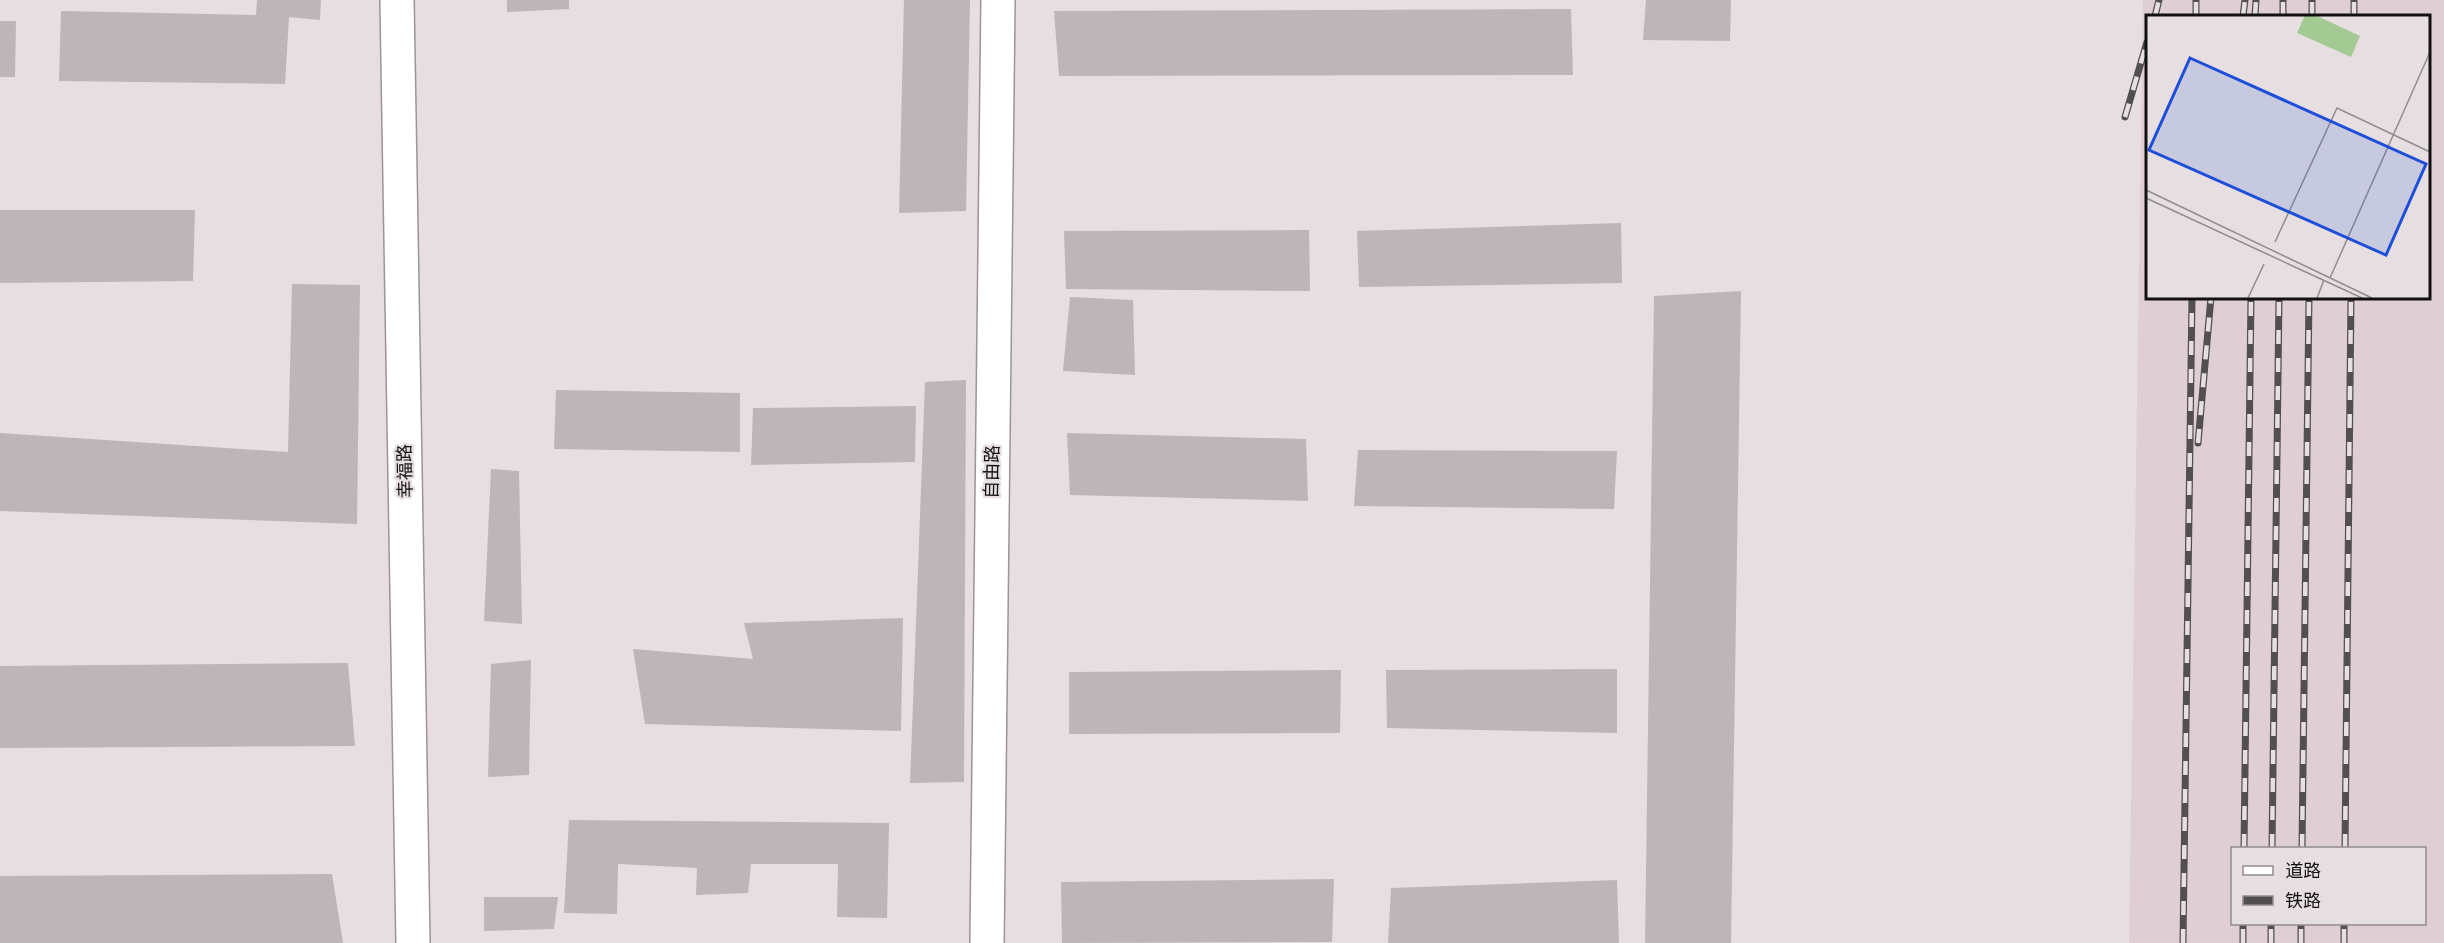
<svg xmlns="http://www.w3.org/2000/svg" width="2444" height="943" font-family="'Nunito Sans','Noto Sans SC',sans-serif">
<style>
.built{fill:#dfcfd5;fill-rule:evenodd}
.building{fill:#bdb5b8}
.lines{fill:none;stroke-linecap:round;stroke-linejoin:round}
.minor-casing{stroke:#9c9497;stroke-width:36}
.minor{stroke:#fff;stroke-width:33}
.rail-casing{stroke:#524f50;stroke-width:7}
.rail{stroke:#e6dee1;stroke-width:4.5;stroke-dasharray:14;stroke-linecap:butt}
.labels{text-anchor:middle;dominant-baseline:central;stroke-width:4.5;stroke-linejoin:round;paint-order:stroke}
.street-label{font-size:18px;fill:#121011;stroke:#e6dee1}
.inset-road{fill:none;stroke:#918c8e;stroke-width:1.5}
.view{fill:#1d4ed8;fill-opacity:0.15;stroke:#1d4ed8;stroke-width:3}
.inset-edge{fill:none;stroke:#121011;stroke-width:3}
</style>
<rect width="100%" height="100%" fill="#e6dee1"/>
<path class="built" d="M2143 0H2444V943H2129ZM2147 16H2428V297H2147ZM2232 848H2424V924H2232Z"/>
<g class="building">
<polygon points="257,0 321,0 320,20 289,17 285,84 59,81 61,11 256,15"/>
<polygon points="507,0 569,0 569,9 507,12"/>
<polygon points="904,0 970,0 966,211 899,213"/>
<polygon points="1646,0 1731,0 1730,41 1643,40"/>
<polygon points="1571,9 1573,75 1059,76 1054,11"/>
<polygon points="0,21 16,21 15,77 0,77"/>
<polygon points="0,210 195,210 193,281 0,283"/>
<polygon points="1621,223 1622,283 1359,287 1357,231"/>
<polygon points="1309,230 1310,291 1066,289 1064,231"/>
<polygon points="292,284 360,285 357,524 0,511 0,433 288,452"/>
<polygon points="1741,291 1731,943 1645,943 1654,296"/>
<polygon points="1070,297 1133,300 1135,375 1063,371"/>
<polygon points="966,380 964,782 910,783 925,382"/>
<polygon points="556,390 740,393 740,452 554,449"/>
<polygon points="916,406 915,462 751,465 753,408"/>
<polygon points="1067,433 1306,439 1308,501 1070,495"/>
<polygon points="1358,450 1617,451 1614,509 1354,506"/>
<polygon points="491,469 519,471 522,624 484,621"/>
<polygon points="903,618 901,731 645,724 633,649 753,659 744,623"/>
<polygon points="531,660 529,775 488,777 491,664"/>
<polygon points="348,663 355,746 0,748 0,666"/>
<polygon points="1617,669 1617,733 1387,728 1386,670"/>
<polygon points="1341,670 1340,733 1069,734 1069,672"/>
<polygon points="569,820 889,823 887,918 837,917 838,864 751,864 748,893 696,895 697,868 618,864 617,914 564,913"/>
<polygon points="332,874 343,943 0,943 0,876"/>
<polygon points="1334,879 1332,942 1062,943 1061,882"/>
<polygon points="1617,880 1619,943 1388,943 1391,888"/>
<polygon points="484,897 558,897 554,929 484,931"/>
</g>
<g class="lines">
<defs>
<g id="minor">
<polyline points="397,0 413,943"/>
<polyline points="987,943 998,0"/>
</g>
</defs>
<use href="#minor" class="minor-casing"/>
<use href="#minor" class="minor"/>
<defs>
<g id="rail">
<polyline points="2155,16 2159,0"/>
<polyline points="2196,16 2196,0"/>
<polyline points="2243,16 2245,0"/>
<polyline points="2255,16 2256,0"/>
<polyline points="2283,16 2283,0"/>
<polyline points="2312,16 2312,0"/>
<polyline points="2354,16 2354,0"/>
<polyline points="2125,117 2147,42"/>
<polyline points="2198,443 2211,297"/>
<polyline points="2244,848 2251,297"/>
<polyline points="2272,848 2279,297"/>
<polyline points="2302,848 2309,297"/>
<polyline points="2345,848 2351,297"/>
<polyline points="2183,943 2192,297"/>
<polyline points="2243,943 2243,924"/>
<polyline points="2271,943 2271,924"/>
<polyline points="2301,943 2301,924"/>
<polyline points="2344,943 2344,924"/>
</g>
</defs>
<use href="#rail" class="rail-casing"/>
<use href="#rail" class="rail"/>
</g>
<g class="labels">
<g class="street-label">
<text transform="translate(405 471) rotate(-91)">幸福路</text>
<text transform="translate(992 472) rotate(-89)">自由路</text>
</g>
</g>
<g transform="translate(2146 15)">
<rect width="284" height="284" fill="#e6dee1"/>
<path d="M159 0H169L214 21 205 42 151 18Z" fill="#a3ca93"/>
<path class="inset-road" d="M0 175 226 283M0 183 216 283M129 227 191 93 284 137M184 263 284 37M102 283 118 249M171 283 178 265"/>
<path class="view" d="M44 43 280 149 240 240 3 135Z"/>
<rect width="284" height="284" class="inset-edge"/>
</g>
<rect x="2231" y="847" width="195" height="78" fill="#e6dee1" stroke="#918c8e" stroke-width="1.5"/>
<rect x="2243" y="866" width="30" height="9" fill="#ffffff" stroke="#918c8e" stroke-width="1.5"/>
<text x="2285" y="877" font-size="18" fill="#121011">道路</text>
<rect x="2243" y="896" width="30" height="9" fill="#524f50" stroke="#918c8e" stroke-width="1.5"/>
<text x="2285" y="907" font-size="18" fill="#121011">铁路</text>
</svg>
